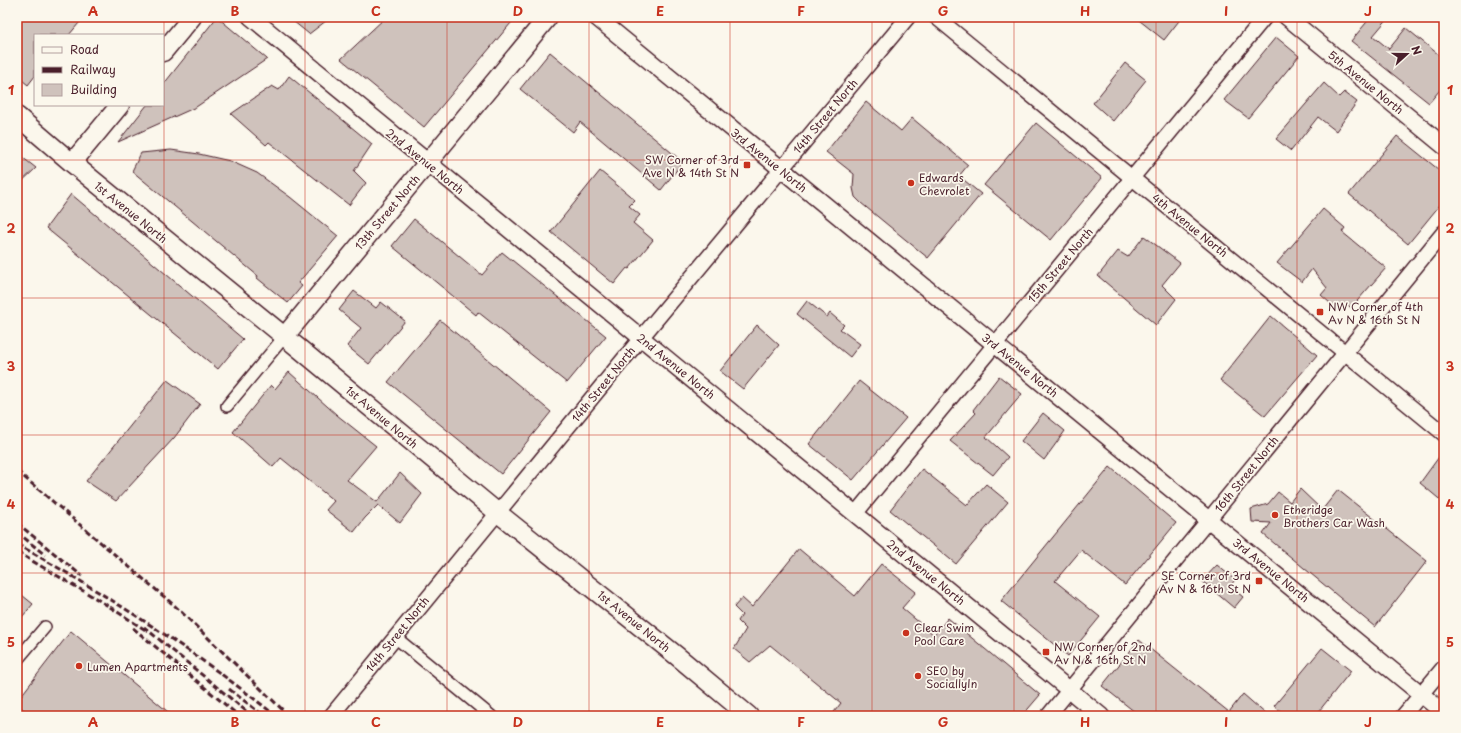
<svg xmlns="http://www.w3.org/2000/svg" width="1461" height="733" font-family="'Playpen Sans',sans-serif">
<style>
.building{fill:#cfc2bc;stroke:#4a1f2b}
.lines{fill:none;stroke-linecap:round;stroke-linejoin:round}
.minor-casing{stroke:#4a1f2b;stroke-width:14}
.tertiary-casing{stroke:#4a1f2b;stroke-width:17}
.secondary-casing{stroke:#4a1f2b;stroke-width:19}
.primary-casing{stroke:#4a1f2b;stroke-width:21}
.minor{stroke:#fbf7ec;stroke-width:11}
.tertiary{stroke:#fbf7ec;stroke-width:14}
.secondary{stroke:#fbf7ec;stroke-width:16}
.primary{stroke:#fbf7ec;stroke-width:18}
.rail{stroke:#4a1f2b;stroke-width:3;stroke-dasharray:6 3;stroke-linecap:butt}
.grid{fill:none;stroke:#c8321e;stroke-width:1;stroke-opacity:0.55}
.poi-dot{fill:#c8321e;stroke:#fbf7ec;stroke-width:1.5}
.labels{text-anchor:middle;dominant-baseline:central;stroke-width:3.5;stroke-linejoin:round;paint-order:stroke}
.street-label{font-size:11px;fill:#4a1f2b;stroke:#fbf7ec}
.poi-label{font-size:11px;fill:#4a1f2b;stroke:#fbf7ec;text-anchor:start}
.neatline{fill:none;stroke:#c8321e;stroke-width:1.5}
.grid-label{font-size:13px;text-anchor:middle;font-weight:bold;fill:#c8321e}
</style>
<rect width="100%" height="100%" fill="#fbf7ec"/>
<filter id="ink" filterUnits="userSpaceOnUse"><feTurbulence type="fractalNoise" baseFrequency=".025" numOctaves="2"/><feDisplacementMap in="SourceGraphic" scale="8" xChannelSelector="R" yChannelSelector="G"/><feConvolveMatrix kernelMatrix="1 2 1 2 8 2 1 2 1" color-interpolation-filters="sRGB"/></filter>
<g filter="url(#ink)">
<g class="building">
<polygon points="17,17 84,17 69,35 35,35 35,76 28,85 17,76"/>
<polygon points="217,17 267,59 196,107 118,142 147,105 163,105 163,85"/>
<polygon points="288,17 331,17 309,34"/>
<polygon points="386,17 516,17 424,127 341,59"/>
<polygon points="1135,17 1182,17 1164,40"/>
<polygon points="1371,17 1389,17 1373,36 1389,49 1406,28 1444,59 1444,85 1429,103 1351,41"/>
<polygon points="1276,37 1299,56 1248,118 1224,100"/>
<polygon points="550,52 683,162 661,190 580,122 573,132 520,89"/>
<polygon points="1125,63 1146,80 1113,121 1093,103"/>
<polygon points="289,76 372,144 354,171 366,183 349,205 269,142 266,145 231,114 272,86 279,90"/>
<polygon points="1324,83 1339,97 1344,92 1357,102 1336,131 1318,117 1291,151 1276,139"/>
<polygon points="866,102 901,131 912,118 968,165 959,176 981,194 928,258 861,203 855,197 853,188 854,174 826,152"/>
<polygon points="1036,123 1102,178 1051,240 984,185"/>
<polygon points="1397,136 1444,174 1444,200 1408,244 1349,194"/>
<polygon points="171,150 199,154 230,161 257,173 290,197 338,236 298,283 302,286 288,303 257,278 258,276 132,171 141,153"/>
<polygon points="17,153 36,168 17,186"/>
<polygon points="600,171 635,200 629,206 640,215 633,223 653,240 629,269 627,268 614,284 551,232"/>
<polygon points="71,194 243,339 218,369 46,228"/>
<polygon points="1323,209 1345,228 1342,232 1386,268 1351,308 1347,304 1340,312 1321,295 1327,288 1312,269 1302,282 1277,263"/>
<polygon points="414,219 482,275 502,252 606,336 567,383 478,312 476,315 392,246"/>
<polygon points="1144,236 1180,263 1162,285 1176,299 1156,325 1098,276 1118,251 1128,257"/>
<polygon points="354,291 376,308 381,302 405,321 369,364 347,346 361,328 339,310"/>
<polygon points="807,301 827,317 830,313 844,325 840,329 860,344 850,357 797,314"/>
<polygon points="1271,316 1317,355 1265,416 1220,380"/>
<polygon points="440,320 551,412 501,474 388,382"/>
<polygon points="757,325 779,345 743,389 720,371"/>
<polygon points="289,372 337,415 376,446 347,480 377,502 400,473 422,494 400,523 378,505 365,518 354,532 326,510 334,501 281,458 273,467 233,432 271,385 275,389"/>
<polygon points="999,376 1022,394 986,437 1008,457 993,475 950,441 976,413 973,410"/>
<polygon points="167,380 200,404 174,438 116,501 86,481"/>
<polygon points="859,381 906,418 853,480 809,444"/>
<polygon points="1043,413 1065,431 1044,460 1021,441"/>
<polygon points="1444,450 1444,503 1420,483"/>
<polygon points="1110,467 1176,523 1125,585 1081,550 1055,581 1100,617 1068,656 1001,601"/>
<polygon points="922,469 967,505 986,484 1008,502 956,564 890,510"/>
<polygon points="1300,489 1322,510 1338,490 1427,561 1375,627 1263,534 1271,523 1252,522 1251,509 1268,504 1278,492 1290,502"/>
<polygon points="799,549 855,596 881,564 916,592 902,608 934,635 948,618 1040,695 1022,716 831,716 841,703 770,645 750,662 734,649 746,629 738,621 742,615 734,607 742,598 752,607"/>
<polygon points="1217,565 1235,580 1230,586 1243,597 1234,608 1202,581"/>
<polygon points="17,591 33,604 17,623"/>
<polygon points="71,631 173,716 31,716 17,704 17,701"/>
<polygon points="1139,640 1229,712 1243,694 1268,716 1140,716 1102,686"/>
<polygon points="1322,648 1351,671 1315,716 1287,716 1274,706"/>
</g>
<g class="lines">
<defs>
<g id="minor">
<polyline points="227,406 284,337"/>
<polyline points="395,637 491,716"/>
<polyline points="17,660 45,627"/>
</g>
<g id="tertiary">
<polyline points="936,17 1444,434"/>
<polyline points="855,514 1265,17"/>
<polyline points="331,716 641,338 908,17"/>
<polyline points="1048,716 1444,232"/>
<polyline points="1403,716 1444,667"/>
</g>
<g id="secondary">
<polyline points="251,17 1101,716"/>
<polyline points="596,17 1444,713"/>
<polyline points="1287,17 1444,146"/>
</g>
<g id="primary">
<polyline points="163,52 192,17"/>
<polyline points="17,116 72,163 301,350 498,513 677,656 749,716"/>
<polyline points="72,163 120,105"/>
<polyline points="284,337 548,17"/>
</g>
</defs>
<use href="#minor" class="minor-casing"/>
<use href="#tertiary" class="tertiary-casing"/>
<use href="#secondary" class="secondary-casing"/>
<use href="#primary" class="primary-casing"/>
<use href="#minor" class="minor"/>
<use href="#tertiary" class="tertiary"/>
<use href="#secondary" class="secondary"/>
<use href="#primary" class="primary"/>
<g class="rail">
<polyline points="17,471 175,606 289,716"/>
<polyline points="17,523 82,576"/>
<polyline points="17,532 45,555"/>
<path d="M17 544C107 595 195 651 276 716"/>
<polyline points="17,552 102,602 147,631"/>
<polyline points="144,627 252,716"/>
<polyline points="133,628 239,716"/>
<polyline points="229,689 264,716"/>
</g>
</g>
</g>
<path class="grid" d="M164 17V716M305 17V716M447 17V716M589 17V716M730 17V716M872 17V716M1014 17V716M1156 17V716M1297 17V716M17 160H1444M17 298H1444M17 435H1444M17 573H1444"/>
<g class="poi-dot">
<rect x="743" y="161" width="8" height="8" rx="2"/>
<circle cx="911" cy="183" r="4"/>
<rect x="1316" y="308" width="8" height="8" rx="2"/>
<circle cx="1275" cy="515" r="4"/>
<rect x="1255" y="577" width="8" height="8" rx="2"/>
<circle cx="906" cy="633" r="4"/>
<rect x="1042" y="648" width="8" height="8" rx="2"/>
<circle cx="79" cy="666" r="4"/>
<circle cx="918" cy="676" r="4"/>
</g>
<g class="labels">
<g class="street-label">
<text transform="translate(1366 82) rotate(39)">5th Avenue North</text>
<text transform="translate(825 116) rotate(-50)">14th Street North</text>
<text transform="translate(769 160) rotate(39)">3rd Avenue North</text>
<text transform="translate(425 161) rotate(39)">2nd Avenue North</text>
<text transform="translate(131 212) rotate(39)">1st Avenue North</text>
<text transform="translate(387 212) rotate(-50)">13th Street North</text>
<text transform="translate(1190 225) rotate(39)">4th Avenue North</text>
<text transform="translate(1060 265) rotate(-50)">15th Street North</text>
<text transform="translate(1020 365) rotate(39)">3rd Avenue North</text>
<text transform="translate(676 366) rotate(39)">2nd Avenue North</text>
<text transform="translate(603 384) rotate(-51)">14th Street North</text>
<text transform="translate(382 417) rotate(40)">1st Avenue North</text>
<text transform="translate(1246 474) rotate(-51)">16th Street North</text>
<text transform="translate(1271 570) rotate(39)">3rd Avenue North</text>
<text transform="translate(926 572) rotate(39)">2nd Avenue North</text>
<text transform="translate(634 621) rotate(39)">1st Avenue North</text>
<text transform="translate(397 634) rotate(-51)">14th Street North</text>
</g>
<g class="poi-label">
<text x="739" y="159" text-anchor="end">SW Corner of 3rd<tspan x="739" dy="13">Ave N &amp; 14th St N</tspan></text>
<text x="919" y="177">Edwards<tspan x="919" dy="13">Chevrolet</tspan></text>
<text x="1328" y="306">NW Corner of 4th<tspan x="1328" dy="13">Av N &amp; 16th St N</tspan></text>
<text x="1283" y="509">Etheridge<tspan x="1283" dy="13">Brothers Car Wash</tspan></text>
<text x="1251" y="575" text-anchor="end">SE Corner of 3rd<tspan x="1251" dy="13">Av N &amp; 16th St N</tspan></text>
<text x="914" y="627">Clear Swim<tspan x="914" dy="13">Pool Care</tspan></text>
<text x="1054" y="646">NW Corner of 2nd<tspan x="1054" dy="13">Av N &amp; 16th St N</tspan></text>
<text x="87" y="666">Lumen Apartments</text>
<text x="926" y="670">SEO by<tspan x="926" dy="13">SociallyIn</tspan></text>
</g>
</g>
<rect width="1461" height="733" fill="none" stroke="#fbf7ec" stroke-width="44"/>
<rect x="34" y="34" width="130" height="72" fill="#fbf7ec" stroke="#b4a19f"/>
<rect x="42" y="47" width="20" height="6" fill="#fbf7ec" stroke="#b4a19f"/>
<text x="70" y="54" font-size="12" fill="#4a1f2b">Road</text>
<rect x="42" y="67" width="20" height="6" fill="#4a1f2b" stroke="#b4a19f"/>
<text x="70" y="74" font-size="12" fill="#4a1f2b">Railway</text>
<rect x="42" y="84" width="20" height="12" fill="#cfc2bc" stroke="#b4a19f"/>
<text x="70" y="94" font-size="12" fill="#4a1f2b">Building</text>
<g transform="translate(1407 54) rotate(69)" stroke="#fbf7ec" stroke-width="3" paint-order="stroke">
<path d="M0-3L7 15L0 10L-7 15Z" fill="#4a1f2b"/>
<text y="-6" font-size="11" font-weight="bold" text-anchor="middle" fill="#4a1f2b">N</text>
</g>
<rect x="22" y="22" width="1417" height="689" class="neatline"/>
<g class="grid-label">
<text x="93" y="16">A</text>
<text x="235" y="16">B</text>
<text x="376" y="16">C</text>
<text x="518" y="16">D</text>
<text x="660" y="16">E</text>
<text x="801" y="16">F</text>
<text x="943" y="16">G</text>
<text x="1085" y="16">H</text>
<text x="1226" y="16">I</text>
<text x="1368" y="16">J</text>
<text x="11" y="95">1</text>
<text x="1450" y="95">1</text>
<text x="11" y="233">2</text>
<text x="1450" y="233">2</text>
<text x="11" y="371">3</text>
<text x="1450" y="371">3</text>
<text x="11" y="509">4</text>
<text x="1450" y="509">4</text>
<text x="11" y="647">5</text>
<text x="1450" y="647">5</text>
<text x="93" y="727">A</text>
<text x="235" y="727">B</text>
<text x="376" y="727">C</text>
<text x="518" y="727">D</text>
<text x="660" y="727">E</text>
<text x="801" y="727">F</text>
<text x="943" y="727">G</text>
<text x="1085" y="727">H</text>
<text x="1226" y="727">I</text>
<text x="1368" y="727">J</text>
</g>
</svg>
